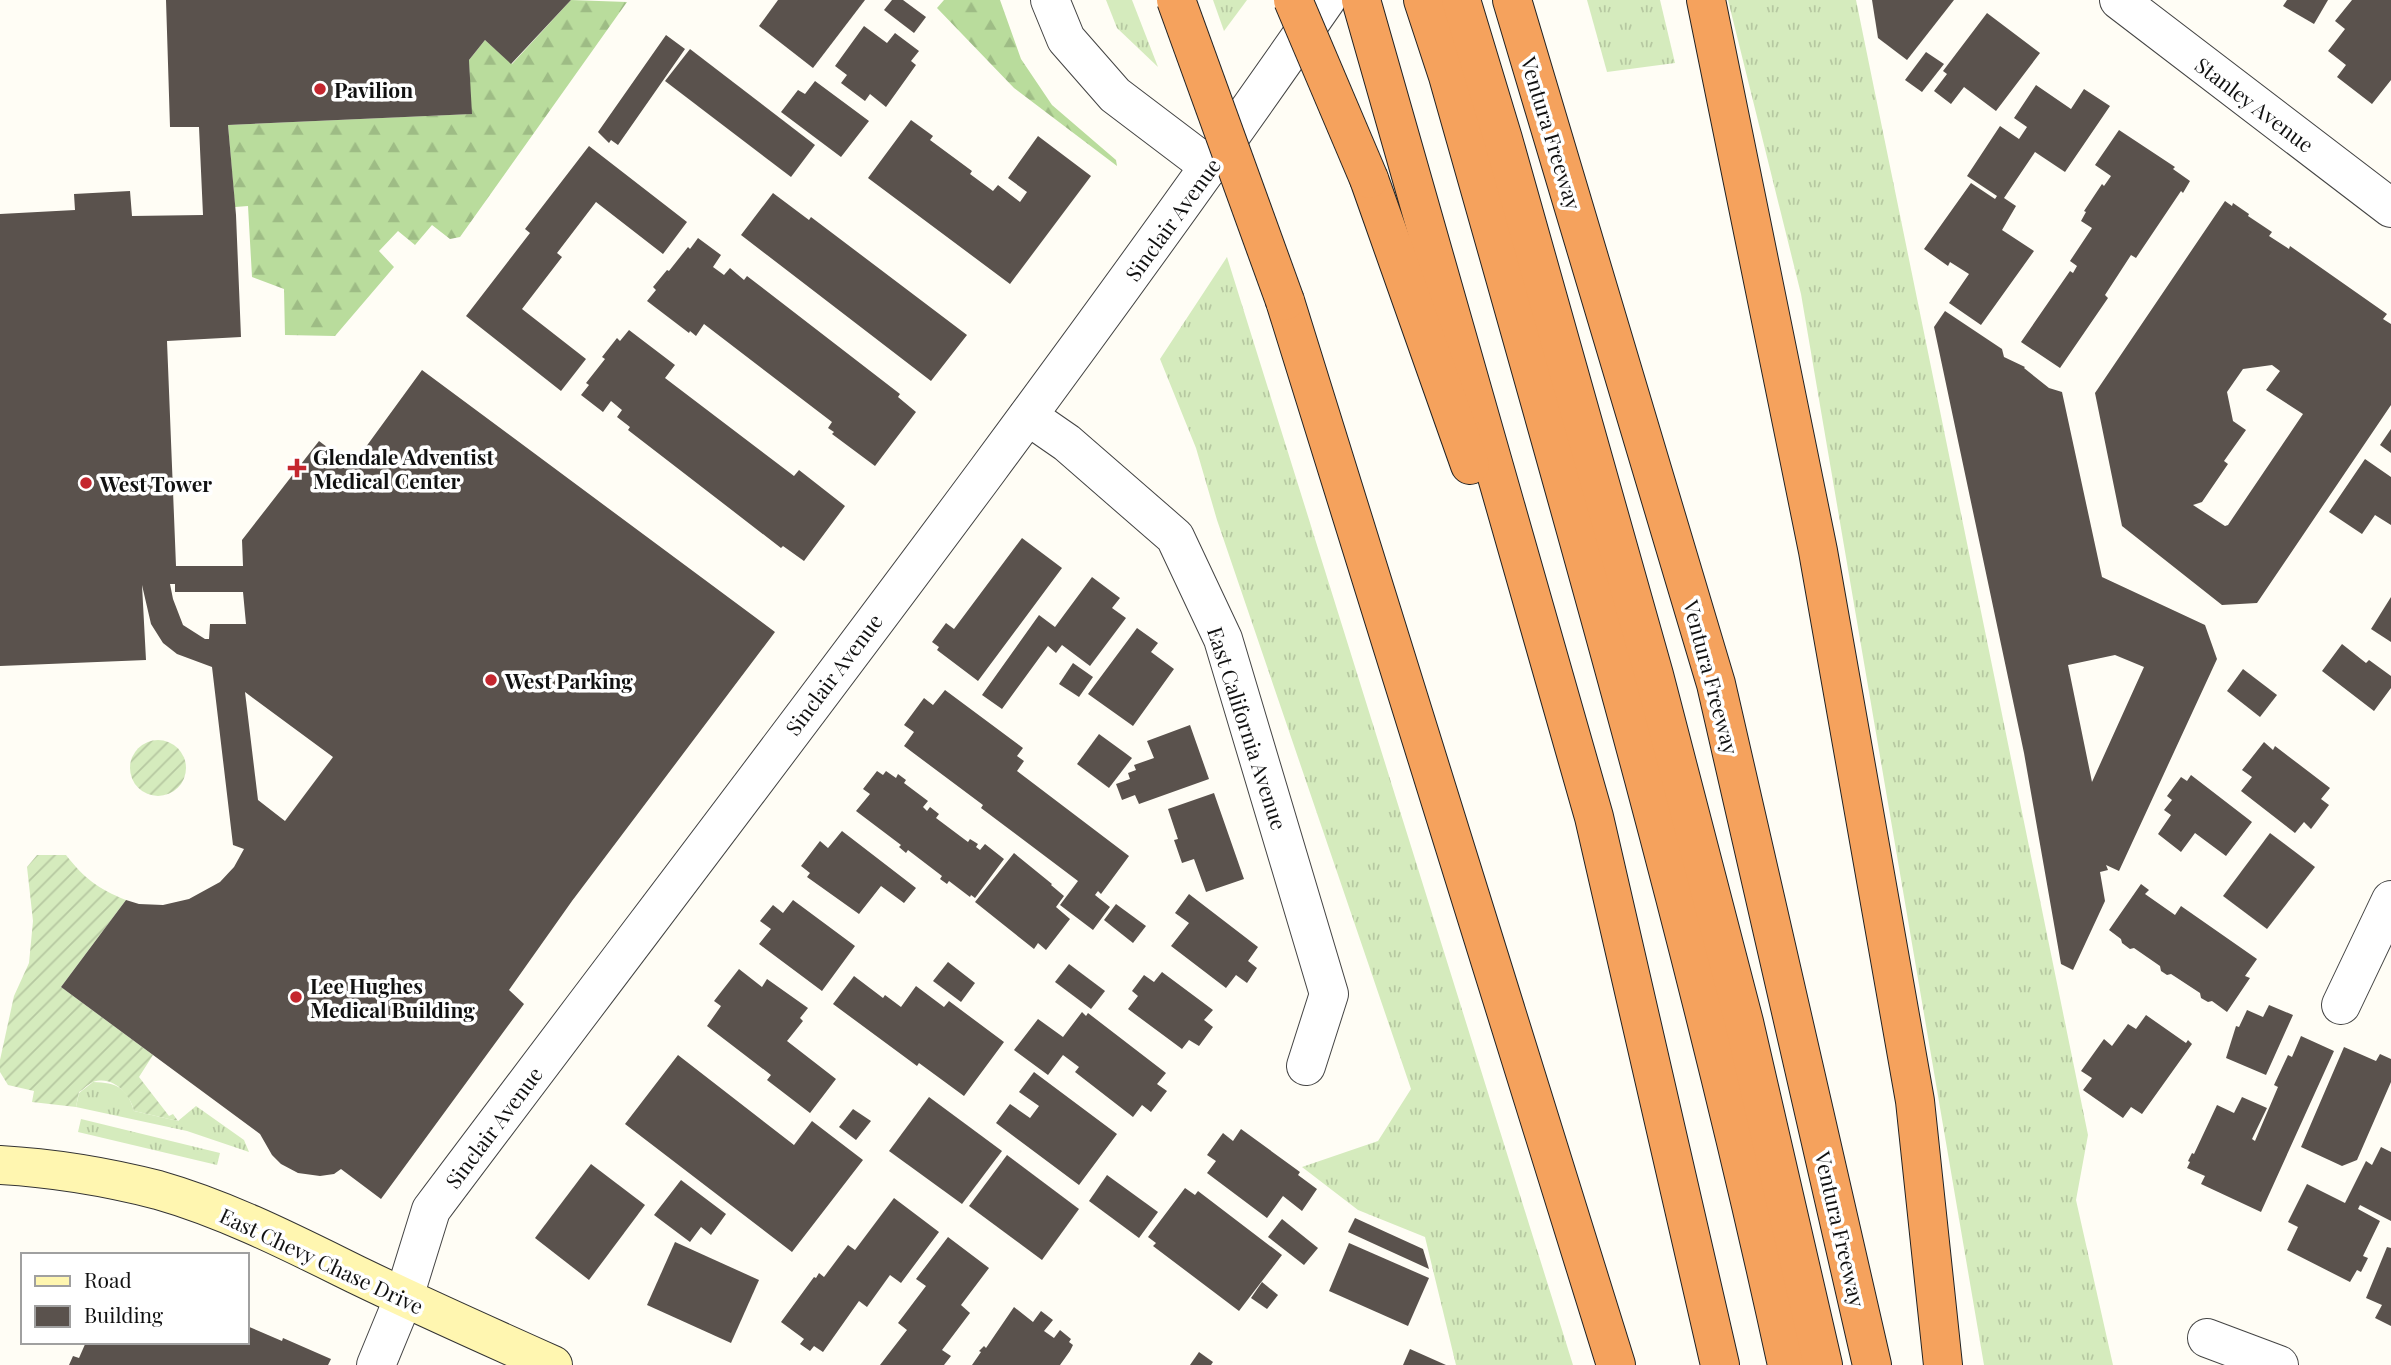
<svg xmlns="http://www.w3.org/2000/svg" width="2391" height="1365" font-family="'Playfair Display',serif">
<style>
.grass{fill:url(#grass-tufts)}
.forest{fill:url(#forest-firs)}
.garden{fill:url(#garden-furrows)}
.building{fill:#5a524d;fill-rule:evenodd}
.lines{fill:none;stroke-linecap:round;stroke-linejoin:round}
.street-casing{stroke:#444;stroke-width:40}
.secondary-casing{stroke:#333;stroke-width:40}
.highway-casing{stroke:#222;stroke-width:40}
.street{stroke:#fff;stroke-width:38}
.secondary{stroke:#fff6b0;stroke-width:38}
.highway{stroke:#f5a25d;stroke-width:38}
.highway-bridge-casing{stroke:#222;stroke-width:40;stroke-linecap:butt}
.highway-bridge{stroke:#f5a25d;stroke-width:38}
.poi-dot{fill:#c4262e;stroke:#fff;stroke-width:2.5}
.labels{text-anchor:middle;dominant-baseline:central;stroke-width:7;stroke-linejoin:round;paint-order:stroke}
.poi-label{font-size:21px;font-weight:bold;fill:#111;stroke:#fff;text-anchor:start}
.street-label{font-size:21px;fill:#111;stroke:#fff}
</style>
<defs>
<pattern id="grass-tufts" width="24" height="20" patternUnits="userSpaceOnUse" patternTransform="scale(1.75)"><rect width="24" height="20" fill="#d5ebbd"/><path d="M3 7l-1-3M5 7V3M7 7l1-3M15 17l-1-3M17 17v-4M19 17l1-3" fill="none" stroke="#b6c8a1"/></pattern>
<pattern id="forest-firs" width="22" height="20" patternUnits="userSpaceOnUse" patternTransform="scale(1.75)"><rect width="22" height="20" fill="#b9dc9c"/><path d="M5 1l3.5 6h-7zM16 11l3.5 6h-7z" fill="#9ebc85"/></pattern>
<pattern id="garden-furrows" width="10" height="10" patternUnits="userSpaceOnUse" patternTransform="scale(1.75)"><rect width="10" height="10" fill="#d5ebbd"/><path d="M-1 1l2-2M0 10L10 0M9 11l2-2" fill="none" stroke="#b6c8a1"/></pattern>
</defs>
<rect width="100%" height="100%" fill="#fffdf5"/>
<g class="grass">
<polygon points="1106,0 1132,0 1158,67 1117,28"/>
<polygon points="1213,0 1247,0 1224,31"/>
<polygon points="1587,0 1660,0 1675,63 1607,72"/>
<polygon points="1728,0 1856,0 2088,1135 2076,1200 2113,1365 1984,1365 1801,294"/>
<polygon points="1227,257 1573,1365 1456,1365 1425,1237 1358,1210 1302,1167 1378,1141 1411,1089 1217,520 1196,448 1160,359"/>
<path d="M93 1082C117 1083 127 1087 134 1111L178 1121 196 1106 244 1140 249 1152 187 1131 76 1107 79 1093Z"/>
<polygon points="81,1119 220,1153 217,1165 78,1132"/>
</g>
<g class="forest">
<polygon points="571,0 627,2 460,237 450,239 432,225 415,245 398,231 379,251 394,267 335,336 285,335 284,289 252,277 248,206 235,207 228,125 471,114 469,60 485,40 512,64"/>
<polygon points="944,0 1000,0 1021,59 1052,105 1116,160 1117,166 1014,88 937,8"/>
</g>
<g class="garden">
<circle cx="158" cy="768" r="28"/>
<path d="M37 855H66C84 878 98 889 126 900L61 987 153 1055 139 1077 169 1116 173 1114 178 1121 134 1111C130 1094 113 1075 93 1082 88 1084 83 1090 79 1092L76 1107 32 1102 34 1091 8 1085 0 1072V1060L14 996 29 963 33 921 27 867Z"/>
</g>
<g class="building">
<path d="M166 0H571L511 64 485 40 469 60 472 114 228 125 236 215 241 337 167 341 176 566H243L242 540 319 441 352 466 422 370 775 632 572 901 509 990 524 1004 381 1199 341 1169 334 1174 320 1176 298 1173 281 1164 272 1155 260 1134 61 987 126 900 139 904 163 905 189 899 220 882 234 867 244 849 233 845 212 667 177 654 163 643 151 624 142 585 146 660 0 666V214L75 210 74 194 130 191 132 216 203 215 199 127H170ZM170 584H175V592H243L246 624H210L209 639H205L183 625 173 599ZM245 692 333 757 285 821 258 800Z"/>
<polygon points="778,0 865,0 813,68 759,26"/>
<polygon points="892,0 903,0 926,17 914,33 884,10"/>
<polygon points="1872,0 1954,0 1907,60 1878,38"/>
<polygon points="2287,0 2328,0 2314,24 2283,6"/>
<polygon points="2352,0 2391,0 2391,80 2372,104 2337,77 2346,65 2328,51 2345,29 2335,21"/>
<polygon points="1987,13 2040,53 1996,111 1964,87 1951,104 1934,91 1947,74 1943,71"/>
<polygon points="864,26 887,43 895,33 919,51 911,61 916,65 886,107 870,94 865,101 841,83 847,75 835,66"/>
<polygon points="666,35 685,49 618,145 611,140 609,143 598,132"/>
<polygon points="690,49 815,145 791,177 665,81"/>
<polygon points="1926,52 1944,64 1922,92 1905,80"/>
<polygon points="815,81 869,121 841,157 781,112 798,90 805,94"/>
<polygon points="2036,85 2071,109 2084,89 2110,106 2065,172 2035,152 2004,198 2016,206 2002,230 2034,251 1981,325 1949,303 1969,274 1950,262 1948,266 1924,249 1971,183 1995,199 1997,196 1967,176 2000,126 2019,139 2027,127 2014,118"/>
<polygon points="911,120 933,136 930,140 972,171 970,174 993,191 998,185 1020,202 1027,192 1008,178 1038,136 1091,176 1010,284 868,178"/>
<polygon points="2119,130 2175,167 2173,169 2190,181 2183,193 2181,191 2136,258 2131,255 2105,295 2108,298 2060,368 2021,342 2070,271 2073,273 2077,266 2070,261 2092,228 2081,221 2086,212 2084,211 2102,184 2104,186 2111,176 2095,165"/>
<polygon points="589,146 687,222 663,254 596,202 557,253 562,257 522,309 586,359 561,391 466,316 530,233 525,229"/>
<polygon points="773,193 809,220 811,217 967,335 931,381 741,235"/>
<path d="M2225 201 2232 206 2233 203 2249 214 2248 216 2272 232 2269 236 2289 249 2290 246 2387 314 2383 319 2391 324V405L2257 603 2222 605 2122 526 2095 393ZM2272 365 2280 371 2266 390 2303 414 2228 525 2225 526 2193 505 2202 502 2228 464 2224 461 2246 430 2233 421 2227 392 2243 369Z"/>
<polygon points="698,238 721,255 713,267 724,275 730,268 744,280 747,276 900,394 898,397 916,412 875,466 832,434 834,432 828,428 832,422 704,324 696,336 690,331 689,333 647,301 656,290 653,287 667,270 669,271 688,247 690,249"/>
<path d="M1945 311 2002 349 2004 357 2025 367 2024 368 2049 388 2062 392 2102 577 2205 625 2217 659 2119 871 2106 865 2108 870 2100 872 2105 901 2073 970 2061 964 2024 753 1934 327ZM2115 655 2144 667 2092 782 2068 665Z"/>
<polygon points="629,330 675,365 665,378 794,476 799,470 845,506 804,561 783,546 781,548 628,430 630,427 617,417 622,410 611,401 603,412 581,395 589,385 586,383 605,359 602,357 617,338 620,341"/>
<polygon points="2391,429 2391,453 2380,445"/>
<polygon points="2365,459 2391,477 2391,525 2375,515 2362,534 2329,512"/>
<polygon points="1022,538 1062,568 978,681 937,650 939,647 932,642 946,623 954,629"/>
<polygon points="1092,577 1120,598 1112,608 1126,618 1090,666 1062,645 1056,653 1048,646 1002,709 982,695 1039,615 1055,627"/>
<polygon points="2391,597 2391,642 2371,629"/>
<polygon points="1137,628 1158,643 1151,652 1174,669 1133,726 1088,694"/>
<polygon points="2342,644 2366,663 2369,660 2391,676 2391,688 2374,711 2322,671"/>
<polygon points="1073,663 1093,677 1079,697 1059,684"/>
<polygon points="2243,669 2277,695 2260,717 2227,691"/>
<polygon points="945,690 1023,748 1017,756 1024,761 1017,771 1129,856 1101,894 1098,891 1095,895 1110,907 1093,930 1060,905 1078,881 981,808 983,805 904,746 914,732 904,725 924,698 933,705"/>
<polygon points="1190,725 1209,779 1139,804 1135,795 1122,800 1116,784 1130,779 1128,773 1136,770 1134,765 1154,758 1147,741"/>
<polygon points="1099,734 1132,758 1109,788 1077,764"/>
<polygon points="2264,742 2273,750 2275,746 2330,788 2321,799 2329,805 2311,829 2304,822 2295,833 2241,791 2252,777 2242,770"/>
<polygon points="877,771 883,775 886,771 896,778 898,774 906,780 904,783 928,801 923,807 927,811 930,807 939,814 936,818 968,842 970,839 978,844 976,847 980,850 985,844 1004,859 975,898 971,895 970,897 949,881 947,884 940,879 942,876 908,850 906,853 899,847 901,845 856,811 870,794 863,789"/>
<polygon points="2191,775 2252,822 2226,856 2195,833 2181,852 2158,834 2171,815 2164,810 2172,800 2167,796 2181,777 2187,781"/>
<polygon points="1214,793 1244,879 1206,892 1194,859 1182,863 1174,840 1178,839 1168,809"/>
<polygon points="842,831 916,888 904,903 881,886 859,914 807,877 810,873 801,866 820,841 828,848"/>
<polygon points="2270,833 2315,867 2267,929 2223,896"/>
<polygon points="1014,853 1052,884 1051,885 1064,896 1056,907 1070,919 1046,950 1038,943 1034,949 975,902"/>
<polygon points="2141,884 2149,890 2145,894 2175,915 2181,906 2257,959 2245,976 2250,978 2227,1012 2212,1001 2208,1002 2201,998 2200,993 2171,974 2167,975 2161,971 2160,966 2134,948 2130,949 2122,943 2121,939 2109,930"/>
<polygon points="1189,894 1258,947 1248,961 1257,968 1247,983 1236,975 1226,988 1171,946 1189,923 1175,913"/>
<polygon points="793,900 855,946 822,991 759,944 771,929 760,921 773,905 783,913"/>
<polygon points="1116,904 1146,926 1133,943 1104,920"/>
<polygon points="948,962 975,983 961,1002 933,981"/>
<polygon points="1069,964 1105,991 1091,1009 1055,982"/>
<polygon points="739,969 762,987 767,979 808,1008 800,1018 803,1021 787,1041 836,1079 810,1113 767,1080 771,1075 707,1026 721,1006 714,1001"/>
<polygon points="1162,972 1213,1010 1204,1020 1213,1027 1199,1046 1189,1040 1182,1049 1128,1009 1138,996 1132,991 1144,975 1154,982"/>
<polygon points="854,976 883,998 885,995 901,1007 916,986 944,1007 949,1001 1004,1042 964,1096 919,1063 917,1066 833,1004"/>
<polygon points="2269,1005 2293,1015 2266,1075 2226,1058 2236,1026 2239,1027 2247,1010 2263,1017"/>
<polygon points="1082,1012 1086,1016 1088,1013 1166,1073 1157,1084 1167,1091 1151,1112 1142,1105 1133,1117 1075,1072 1079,1067 1063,1055 1048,1075 1014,1050 1038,1019 1063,1037"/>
<polygon points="2146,1015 2186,1043 2188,1040 2192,1044 2142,1114 2131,1107 2123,1118 2083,1090 2092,1078 2081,1071 2104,1039 2112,1046 2128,1024 2136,1029"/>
<polygon points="2301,1036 2334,1051 2261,1212 2201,1184 2205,1176 2187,1168 2190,1162 2188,1161 2192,1153 2194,1154 2217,1105 2234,1113 2242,1097 2267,1108 2252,1139 2255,1141 2278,1087 2274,1085 2288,1055 2292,1057"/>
<polygon points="2344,1047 2376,1061 2380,1054 2391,1059 2391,1082 2357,1160 2342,1166 2301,1147"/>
<polygon points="678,1055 794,1145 812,1121 863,1160 792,1252 625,1124"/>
<polygon points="1034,1072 1117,1134 1079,1185 996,1123 1010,1104 1030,1118 1039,1106 1019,1092"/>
<polygon points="929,1097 1002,1151 962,1204 889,1151"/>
<polygon points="853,1109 871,1121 856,1140 839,1127"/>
<polygon points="1241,1129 1300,1172 1298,1175 1317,1189 1302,1211 1283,1196 1267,1218 1207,1173 1216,1161 1207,1155 1223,1133 1233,1141"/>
<polygon points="2381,1147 2391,1152 2391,1221 2360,1205 2358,1209 2380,1221 2363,1256 2368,1258 2361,1272 2357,1270 2350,1282 2287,1250 2298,1227 2288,1222 2307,1184 2345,1203 2366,1161 2372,1165"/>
<polygon points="1007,1155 1079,1209 1042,1260 969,1206"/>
<polygon points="591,1164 645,1205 589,1280 535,1238"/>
<polygon points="1107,1175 1158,1212 1139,1238 1089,1201"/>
<polygon points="681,1180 726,1214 711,1235 701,1227 690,1242 654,1215"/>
<polygon points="1185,1188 1195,1195 1198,1191 1282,1255 1239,1311 1153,1246 1156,1243 1148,1237"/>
<polygon points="894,1198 939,1232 901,1283 890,1275 867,1307 859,1301 823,1352 814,1346 810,1351 800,1344 804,1339 781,1322 814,1277 816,1278 819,1273 824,1277 848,1245 855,1250"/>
<polygon points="1355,1218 1423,1249 1429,1269 1348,1232"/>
<polygon points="1282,1219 1318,1248 1304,1265 1268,1237"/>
<polygon points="948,1237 989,1268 961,1305 970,1313 942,1350 951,1356 944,1365 880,1365 907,1330 898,1323 926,1286 916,1279"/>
<polygon points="675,1242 759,1280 731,1343 647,1305"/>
<polygon points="1349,1243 1429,1278 1408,1326 1329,1291"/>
<polygon points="2387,1247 2391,1248 2391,1326 2375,1318 2382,1305 2366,1298"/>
<polygon points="1262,1282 1278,1295 1267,1309 1251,1298"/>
<polygon points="1014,1307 1033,1322 1041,1311 1053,1320 1044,1331 1054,1338 1060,1330 1071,1339 1069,1342 1073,1345 1070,1351 1060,1365 972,1365 981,1352 979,1351 984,1346 986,1348"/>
<polygon points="247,1326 282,1341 283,1338 331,1359 328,1365 69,1365 73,1356 79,1358 86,1342 247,1342"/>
<polygon points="1410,1349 1446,1365 1403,1365"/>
<polygon points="1199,1352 1213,1362 1211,1365 1190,1365"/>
</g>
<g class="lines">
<defs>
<g id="street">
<polyline points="1050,0 1066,39 1115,95 1210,167"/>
<polyline points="2119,0 2391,208"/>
<polyline points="1028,416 1067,443 1175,537 1223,639 1329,994 1306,1066"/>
<polyline points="2341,1005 2391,900"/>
<polyline points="2207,1338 2279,1365"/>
<path d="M376 1365 404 1297 431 1210C732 809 1040 412 1326 0"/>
</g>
<path id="secondary" d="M0 1165C53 1168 107 1177 158 1190 228 1210 294 1244 359 1276 423 1307 488 1336 553 1365"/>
<g id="highway">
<polyline points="1361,0 1594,817 1720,1365"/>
<path d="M1423 0 1448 76C1569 504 1693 931 1787 1365"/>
<polyline points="1461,0 1503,139 1654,675 1744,1022 1823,1365"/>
<polyline points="1512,0 1716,684 1872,1365"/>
<polyline points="1706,0 1818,551 1915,1101 1943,1365"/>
<polyline points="1369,179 1470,465"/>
<polyline points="1285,301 1616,1365"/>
</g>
</defs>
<use href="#street" class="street-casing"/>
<use href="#secondary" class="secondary-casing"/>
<use href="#highway" class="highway-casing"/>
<use href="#street" class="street"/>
<use href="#secondary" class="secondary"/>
<use href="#highway" class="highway"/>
<defs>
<g id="highway-bridge">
<polyline points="1176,0 1285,301"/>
<polyline points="1293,0 1369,179"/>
</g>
</defs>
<use href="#highway-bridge" class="highway-bridge-casing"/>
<use href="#highway-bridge" class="highway-bridge"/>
</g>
<g class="poi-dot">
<circle cx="320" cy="89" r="7"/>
<path d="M293.5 457.5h7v7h7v7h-7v7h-7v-7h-7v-7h7z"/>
<circle cx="86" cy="483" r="7"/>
<circle cx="491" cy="680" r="7"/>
<circle cx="296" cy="997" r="7"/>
</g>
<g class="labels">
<g class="poi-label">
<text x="334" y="89">Pavilion</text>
<text x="313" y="456">Glendale Adventist<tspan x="313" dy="24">Medical Center</tspan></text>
<text x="100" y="483">West Tower</text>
<text x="505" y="680">West Parking</text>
<text x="310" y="985">Lee Hughes<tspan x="310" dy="24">Medical Building</tspan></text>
</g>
<g class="street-label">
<text transform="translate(2255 104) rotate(37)">Stanley Avenue</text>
<text transform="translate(1552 133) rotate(73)">Ventura Freeway</text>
<text transform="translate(1172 219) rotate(-54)">Sinclair Avenue</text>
<text transform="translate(833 674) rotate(-53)">Sinclair Avenue</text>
<text transform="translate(1712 677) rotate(75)">Ventura Freeway</text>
<text transform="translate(1248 728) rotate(72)">East California Avenue</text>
<text transform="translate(493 1127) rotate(-53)">Sinclair Avenue</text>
<text transform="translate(1841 1229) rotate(77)">Ventura Freeway</text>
<text transform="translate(322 1260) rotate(25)">East Chevy Chase Drive</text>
</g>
</g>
<rect x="21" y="1253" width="228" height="91" fill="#ffffff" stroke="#a0a0a0" stroke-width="2"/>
<rect x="35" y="1276" width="35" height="10" fill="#fff6b0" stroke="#a0a0a0" stroke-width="2"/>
<text x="84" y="1288" font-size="21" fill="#111111">Road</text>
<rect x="35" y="1306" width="35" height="21" fill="#5a524d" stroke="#a0a0a0" stroke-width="2"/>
<text x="84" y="1323" font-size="21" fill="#111111">Building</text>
</svg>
